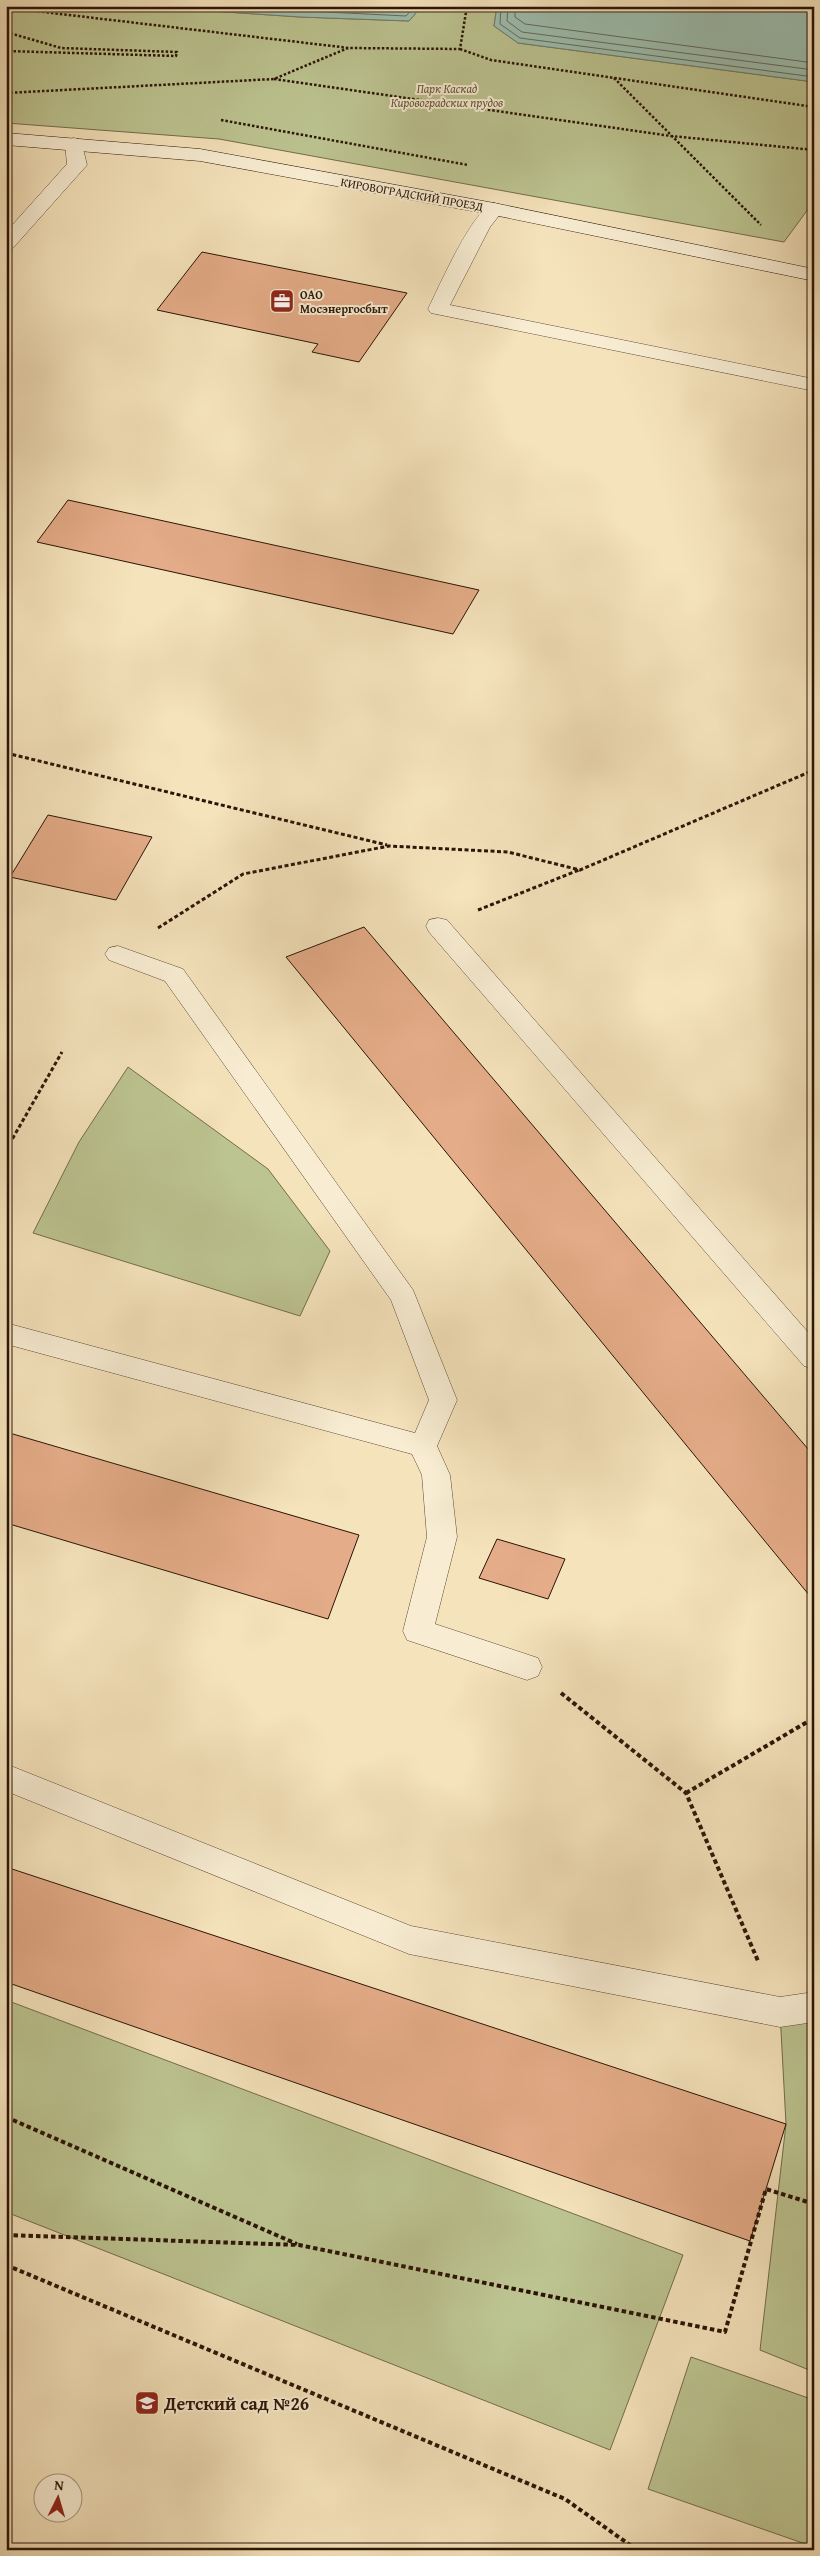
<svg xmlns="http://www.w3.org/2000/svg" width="820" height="2556" font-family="'Gentium Book Plus',serif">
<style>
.green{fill:#bcc491;stroke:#746c4c}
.water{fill:#9cbeaf;stroke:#6f7a6b}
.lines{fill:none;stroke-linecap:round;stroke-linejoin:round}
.shore{stroke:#64695a;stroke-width:1}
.building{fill:#e4ac88;stroke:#2b1406}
.lane-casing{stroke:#5e4834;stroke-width:1}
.secondary-casing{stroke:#2b1406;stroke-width:1}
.path-far2{stroke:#2b1406;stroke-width:2.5;stroke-dasharray:2.5 2;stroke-linecap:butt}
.path-far1{stroke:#2b1406;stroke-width:3;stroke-dasharray:4 2.5;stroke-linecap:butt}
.path{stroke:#2b1406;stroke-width:4;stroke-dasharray:4.5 3;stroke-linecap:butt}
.lane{fill:#f8edd3;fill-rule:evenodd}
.secondary{fill:#f8edd3;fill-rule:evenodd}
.labels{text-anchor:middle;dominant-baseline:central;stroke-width:4;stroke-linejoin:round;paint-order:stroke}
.far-park-label{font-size:12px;font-style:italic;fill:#5e5237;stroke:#f8edd3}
.far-street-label{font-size:12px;fill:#2b1406;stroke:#f8edd3}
.far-poi-label{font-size:12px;font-weight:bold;fill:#2b1406;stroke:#f8edd3;text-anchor:start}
.near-poi-label{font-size:18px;font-weight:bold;fill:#2b1406;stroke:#f8edd3;text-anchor:start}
</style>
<rect width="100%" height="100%" fill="#f5e3bc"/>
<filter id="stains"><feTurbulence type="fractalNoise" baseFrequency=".004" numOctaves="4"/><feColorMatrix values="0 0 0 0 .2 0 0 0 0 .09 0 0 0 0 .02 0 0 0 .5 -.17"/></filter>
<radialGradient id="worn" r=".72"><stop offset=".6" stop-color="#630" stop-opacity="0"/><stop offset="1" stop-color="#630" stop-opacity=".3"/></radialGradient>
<g class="green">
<polygon points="6,6 137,6 300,17 409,21 422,6 497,6 494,26 518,43 814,82 814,201 784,242 219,139 6,123"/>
<polygon points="128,1067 268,1169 330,1251 300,1316 33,1233 79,1142"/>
<polygon points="6,2000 683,2255 610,2450 6,2212"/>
<polygon points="814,2007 814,2372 760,2350 786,2124 780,2012"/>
<polygon points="691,2357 814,2400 814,2547 648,2489"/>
</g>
<g class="water">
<polygon points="137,6 422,6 409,21 300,17"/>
<polygon points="497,6 814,6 814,82 518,43 494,26"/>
</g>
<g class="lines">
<g class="shore">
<polyline points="206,6 406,16 415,6"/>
<polyline points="301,6 403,9 407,6"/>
<polyline points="501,6 500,24 520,38 814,77"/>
<polyline points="508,6 507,21 522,32 814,70"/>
<polyline points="515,6 515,17 525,24 814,63"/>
</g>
</g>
<g class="building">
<polygon points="202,252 407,293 359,362 312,352 318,344 157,310"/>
<polygon points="68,500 479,590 453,634 37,542"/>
<polygon points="48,815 152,837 116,900 10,877"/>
<polygon points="364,927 814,1456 814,1601 286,957"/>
<polygon points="6,1432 359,1535 328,1619 6,1523"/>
<polygon points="497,1539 565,1559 548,1599 479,1578"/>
<polygon points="6,1867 786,2124 750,2241 6,1982"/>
</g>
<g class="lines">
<defs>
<g id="lane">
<polygon points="74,138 81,140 87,165 13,248 6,250 6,232 67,164 65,144 67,140"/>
<path d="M494 203 501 205 504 209 490 227 450 305 814 379V391L431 313 428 309C439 287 473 208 494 203Z"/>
<polygon points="438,918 447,920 814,1339 814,1369 804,1366 429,932 426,926 429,920"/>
<polygon points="118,946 183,969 413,1290 457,1400 437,1446 450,1475 457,1537 435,1624 538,1658 542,1667 538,1676 527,1680 407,1640 403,1631 427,1537 422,1475 412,1454 6,1344 6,1323 415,1433 429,1400 391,1300 165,981 109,960 105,954 109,948"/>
<polygon points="6,1764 411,1926 780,1997 814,1992 814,2022 780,2027 409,1954 6,1791"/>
</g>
<polygon id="secondary" points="6,133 200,149 494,203 814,269 814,281 494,215 200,161 6,145"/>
</defs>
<use href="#lane" class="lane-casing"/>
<use href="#secondary" class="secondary-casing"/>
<g class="path-far2">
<polyline points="6,10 35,11 349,48 460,49 467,6"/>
<polyline points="6,32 61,48 177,52 176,56 6,51"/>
<polyline points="460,49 491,60 814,107"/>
<polyline points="614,78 761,225"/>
<polyline points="274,79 671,136 814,150"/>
<polyline points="6,93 274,79 348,48"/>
<polyline points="221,120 468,165"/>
</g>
<g class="path-far1">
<polyline points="6,753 387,845"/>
<polyline points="478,910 579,870"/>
<polyline points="158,928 243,874 389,846 508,852 580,870 814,770"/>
<polyline points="6,1150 62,1052"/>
</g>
<g class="path">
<polyline points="561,1693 686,1793 758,1961"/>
<polyline points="686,1793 814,1718"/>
<polyline points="6,2117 297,2244"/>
<polyline points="6,2235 299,2245 725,2332 766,2189 814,2204"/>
<polyline points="6,2265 565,2499 637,2550"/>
</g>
<use href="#lane" class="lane"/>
<use href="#secondary" class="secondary"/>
</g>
<defs>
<symbol id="office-square" viewBox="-11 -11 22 22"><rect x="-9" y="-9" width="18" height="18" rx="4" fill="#8f2418" stroke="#f8edd3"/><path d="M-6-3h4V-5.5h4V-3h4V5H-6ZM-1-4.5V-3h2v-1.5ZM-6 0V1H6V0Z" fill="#fff"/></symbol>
<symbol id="school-square" viewBox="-11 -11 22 22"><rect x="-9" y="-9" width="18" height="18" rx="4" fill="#8f2418" stroke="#f8edd3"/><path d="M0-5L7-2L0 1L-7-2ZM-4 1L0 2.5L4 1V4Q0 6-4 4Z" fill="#fff"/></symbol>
</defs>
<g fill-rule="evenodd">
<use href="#office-square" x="268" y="287" width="28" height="28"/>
<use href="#school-square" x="133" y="2389" width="28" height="28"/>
</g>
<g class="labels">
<g class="far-park-label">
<text x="447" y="88">Парк Каскад<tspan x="447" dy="14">Кировоградских прудов</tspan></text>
</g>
<g class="far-street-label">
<text transform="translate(412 194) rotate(10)">КИРОВОГРАДСКИЙ ПРОЕЗД</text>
</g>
<g class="far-poi-label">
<text x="300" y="294">ОАО<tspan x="300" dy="14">Мосэнергосбыт</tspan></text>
</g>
<g class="near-poi-label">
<text x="164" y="2403">Детский сад №26</text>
</g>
</g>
<rect width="820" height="2556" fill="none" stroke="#f5e3bc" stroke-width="25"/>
<rect x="8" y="8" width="805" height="2541" fill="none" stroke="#2b1406" stroke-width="2.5"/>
<rect x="12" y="12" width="795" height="2531" fill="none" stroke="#2b1406"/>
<g transform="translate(58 2498) rotate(5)"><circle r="24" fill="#f8edd3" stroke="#a69681"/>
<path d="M0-4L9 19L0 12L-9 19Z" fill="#8f2418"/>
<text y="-8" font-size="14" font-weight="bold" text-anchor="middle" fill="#2b1406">N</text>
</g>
<rect width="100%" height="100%" filter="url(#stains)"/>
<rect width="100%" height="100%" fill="url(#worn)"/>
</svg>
